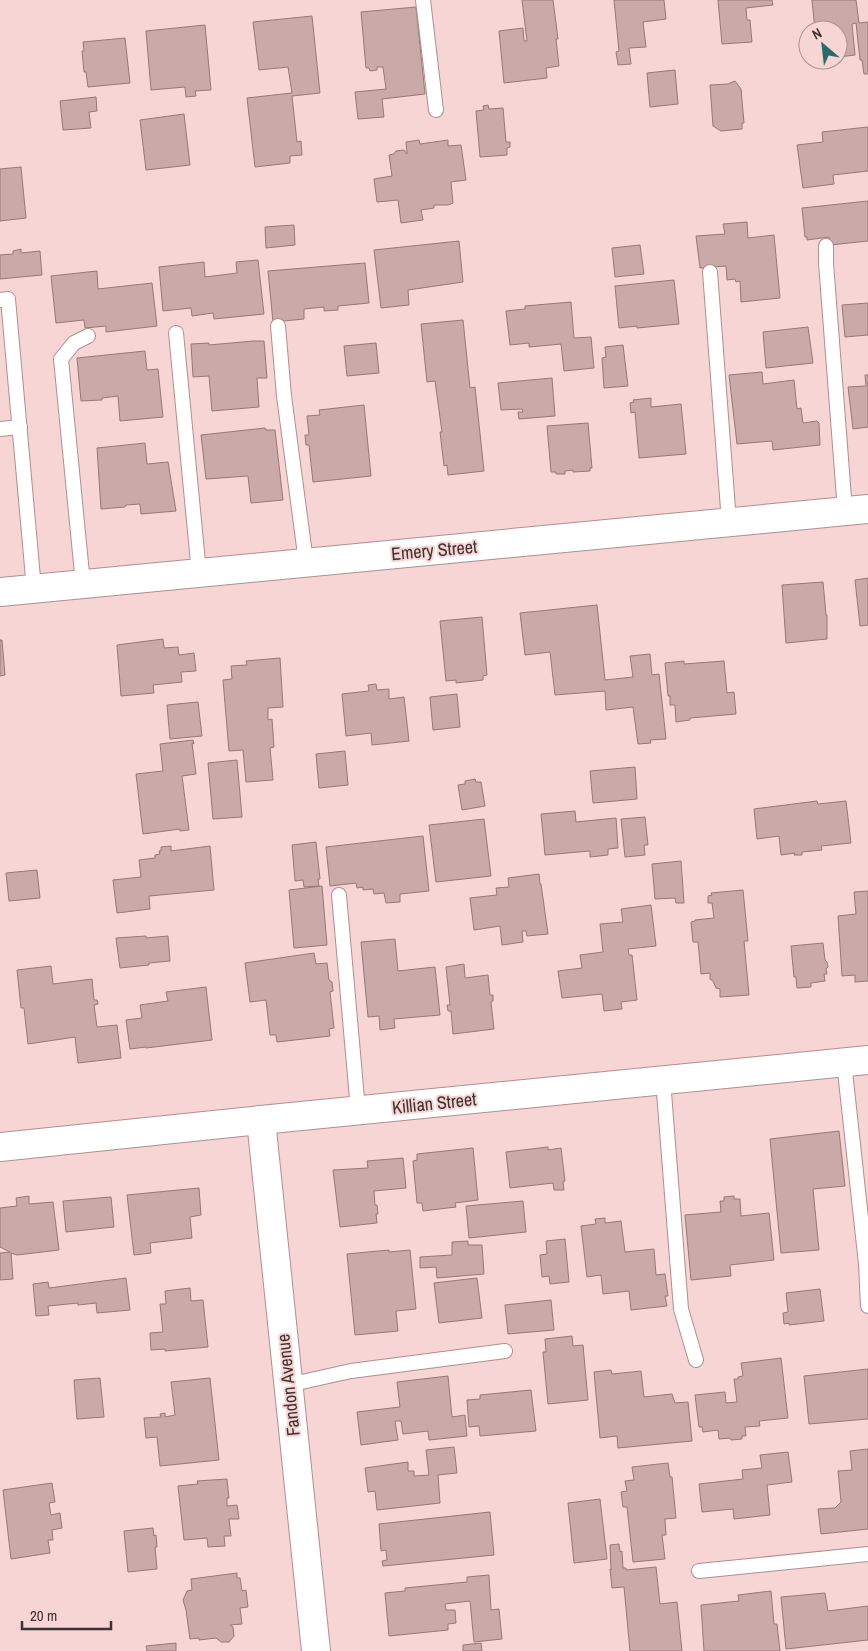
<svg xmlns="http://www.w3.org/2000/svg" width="868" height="1651" font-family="'Archivo Narrow',sans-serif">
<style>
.building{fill:#caaaa8;stroke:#967877}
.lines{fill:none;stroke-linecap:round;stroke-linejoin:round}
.lane-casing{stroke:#af8f8e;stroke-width:16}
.street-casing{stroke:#af8f8e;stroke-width:30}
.lane{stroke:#fff;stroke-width:14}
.street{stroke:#fff;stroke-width:28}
.labels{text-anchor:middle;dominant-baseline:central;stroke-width:4;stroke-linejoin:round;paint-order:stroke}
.street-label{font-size:18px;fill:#3e3131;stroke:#f7d5d4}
</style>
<rect width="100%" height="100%" fill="#f7d5d4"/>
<g class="building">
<polygon points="522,0 553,0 558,39 556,39 559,66 546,68 547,78 504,83 499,31 523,28 524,41 527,41"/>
<polygon points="614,0 664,0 666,19 643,22 646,47 629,48 631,64 618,65 616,52 619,51"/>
<polygon points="718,0 772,0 773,5 746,8 747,20 750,20 752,42 722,44"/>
<polygon points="812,0 856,0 859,23 868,22 868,74 864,74 862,60 860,60 856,23 852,24 855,55 838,57 838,30 815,30"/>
<polygon points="416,7 425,94 382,99 384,117 358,119 355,92 386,89 383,67 377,67 377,70 370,71 369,68 366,68 361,12"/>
<polygon points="312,16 320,93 292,96 297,142 301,141 302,155 290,156 290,163 255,167 247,98 292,93 288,67 259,70 253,22"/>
<polygon points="205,25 211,90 195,91 196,96 186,97 185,87 151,90 146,31"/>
<polygon points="125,38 130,83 88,87 86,72 84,72 82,51 84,51 83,42"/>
<polygon points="675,70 678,104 650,107 647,73"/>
<polygon points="735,81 741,89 744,123 742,123 742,129 721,131 713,126 710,85 728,84"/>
<polygon points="96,97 97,111 89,112 91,128 63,130 60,101"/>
<polygon points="488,105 489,109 503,108 506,142 510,142 510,147 507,148 507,155 480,157 476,111 484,110 483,106"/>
<polygon points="184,114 190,165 146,170 140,120"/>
<polygon points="868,127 868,171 833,175 834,184 803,188 797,145 823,142 822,132"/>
<polygon points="419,140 420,144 448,140 448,146 461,145 466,180 451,182 453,203 448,205 434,205 434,208 421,210 423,220 401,223 398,200 377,202 374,179 392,176 389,155 394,154 396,151 404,150 407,154 406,142"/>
<polygon points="21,167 26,218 0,221 0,169"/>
<polygon points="868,201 868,241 830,245 829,237 807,240 807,237 805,237 802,208"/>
<polygon points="747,222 748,238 774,235 780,298 741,302 740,281 736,282 735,279 727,280 726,266 700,268 696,236 725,234 723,224"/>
<polygon points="294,225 295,245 266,248 265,227"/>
<polygon points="459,241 463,282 408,290 409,305 381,308 374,250"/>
<polygon points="640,245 644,274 615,277 612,248"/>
<polygon points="21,249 21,253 40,251 42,275 0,279 0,255 13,254 13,251"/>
<polygon points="258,260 264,314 214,319 213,313 192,316 191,308 163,311 159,267 204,262 205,277 237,273 236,262"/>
<polygon points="365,263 369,303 338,306 338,310 324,311 324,307 304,309 304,319 273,322 268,271"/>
<polygon points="97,271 98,289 152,283 157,326 106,332 106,326 85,328 84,320 56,323 51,276"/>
<polygon points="674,280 679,324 637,328 637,326 619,328 615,286"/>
<polygon points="571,302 574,338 591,337 594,368 564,371 561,344 529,347 529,343 510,345 506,311 525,309 525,306"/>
<polygon points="868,303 868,335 845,337 842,305"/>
<polygon points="463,320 470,388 475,387 484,471 448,475 447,465 444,466 440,432 442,432 435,381 427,382 421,324"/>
<polygon points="808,327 813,363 766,368 763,332"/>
<polygon points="253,341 264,341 267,378 257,378 259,407 212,411 209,376 193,377 191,344 209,343 209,345"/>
<polygon points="376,343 379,373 347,376 344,346"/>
<polygon points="623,345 628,386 604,388 602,358 606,357 605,347"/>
<polygon points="145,351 147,370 158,369 163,417 120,421 118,396 102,398 102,400 81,401 77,358"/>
<polygon points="762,372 763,384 794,380 797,409 801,408 803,423 817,421 819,423 820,445 773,450 772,441 737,444 729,375"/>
<polygon points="865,375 868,375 868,427 853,429 848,387 866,386"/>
<polygon points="552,378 555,416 519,419 518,412 523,412 522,409 501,410 498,383"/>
<polygon points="651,398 651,407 681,404 686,454 639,458 635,412 631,413 630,403 634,402 633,400"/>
<polygon points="364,405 371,476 313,482 309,445 306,445 305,435 309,435 307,416 320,415 319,410"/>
<polygon points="588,423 592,468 590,468 590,471 573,472 573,470 565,471 565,474 556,474 556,472 551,472 547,426"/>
<polygon points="265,428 266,430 275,430 283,500 251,503 248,476 206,479 201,435"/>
<polygon points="145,443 147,464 168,462 176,511 141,514 140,504 126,505 125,507 101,509 97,448"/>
<polygon points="868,578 868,625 860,626 855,580"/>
<polygon points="823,582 826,615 827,615 827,639 786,643 782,585"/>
<polygon points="597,605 605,680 633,677 630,656 650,654 652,675 659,674 666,739 650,740 651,743 638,744 633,707 606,710 605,691 555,695 550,652 525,655 520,613"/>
<polygon points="482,617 487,675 483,676 483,680 456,683 456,680 446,681 440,621"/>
<polygon points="163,639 164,648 178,647 179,655 194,653 196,671 181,672 182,682 153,685 154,693 121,696 117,645"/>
<polygon points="0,640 2,640 5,675 0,676"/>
<polygon points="280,658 283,707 268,708 268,720 272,719 274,747 270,748 273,780 246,782 243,750 229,751 223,680 232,679 231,666 247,665 246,661"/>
<polygon points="684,661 684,664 724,661 727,693 734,692 736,714 690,718 690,720 676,722 675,705 670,705 670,696 668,696 665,663"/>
<polygon points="376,684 377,690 389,689 389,699 404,697 409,741 372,745 371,733 346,736 342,694 369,691 368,685"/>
<polygon points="457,694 460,727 433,730 430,697"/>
<polygon points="198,702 202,736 170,739 167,705"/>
<polygon points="193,740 194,744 192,743 196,774 182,776 189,830 180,831 180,829 143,834 136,774 163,771 160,744"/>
<polygon points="345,751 348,785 319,788 316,754"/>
<polygon points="237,760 242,817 213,819 208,763"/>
<polygon points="635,767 637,799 593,803 590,771"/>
<polygon points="475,779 476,782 481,782 485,806 462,810 458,785 465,784 465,781"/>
<polygon points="817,801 818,804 846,801 851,843 821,846 822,850 802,852 802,855 794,855 795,853 781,855 779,836 757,839 754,809"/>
<polygon points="575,811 576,822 616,818 618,848 608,849 608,855 590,857 590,851 545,855 541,814"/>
<polygon points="645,817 648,845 644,845 645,855 625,857 621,819"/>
<polygon points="484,819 491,876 436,882 429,825"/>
<polygon points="423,836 429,891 400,894 400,902 386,903 384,893 374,894 373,889 363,890 363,887 357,888 356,883 330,886 326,847"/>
<polygon points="316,842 320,879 318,879 319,886 304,887 303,880 295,881 292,845"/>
<polygon points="171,846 171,851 210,846 214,890 149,896 150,909 117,913 113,880 141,877 139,860 155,858 155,855 160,854 159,851 161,851 161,847"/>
<polygon points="681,861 684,903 676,903 675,898 655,899 652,864"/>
<polygon points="37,870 40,898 9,901 6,873"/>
<polygon points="539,874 540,884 541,884 548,934 527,936 526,931 522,931 523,942 502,945 500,926 474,930 470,898 497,895 496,888 509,887 508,878"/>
<polygon points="322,886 327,945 294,948 289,890"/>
<polygon points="743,890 748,941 744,941 749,995 720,997 720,989 716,988 713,981 710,979 710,973 701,974 698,942 693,942 691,922 695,921 695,920 714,918 712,903 708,903 708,896 712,895 711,893"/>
<polygon points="868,891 868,981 855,982 855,975 842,976 838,916 856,914 854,892"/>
<polygon points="651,905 656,946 628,949 629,955 632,955 637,1000 621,1002 622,1009 604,1011 602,994 562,998 558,971 582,968 580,955 603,952 600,924 623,922 621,909"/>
<polygon points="146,936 146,938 168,936 170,961 149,963 149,965 120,968 116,938"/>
<polygon points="395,939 398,971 435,967 440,1015 394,1019 395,1028 380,1030 379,1016 368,1017 361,942"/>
<polygon points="823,943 825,960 827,962 828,967 826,969 827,974 824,974 825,981 811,983 811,987 797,988 796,977 794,977 791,946"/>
<polygon points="314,953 316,964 327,963 329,980 332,982 333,991 330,992 334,1028 329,1029 330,1036 277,1042 276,1035 270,1035 266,1000 250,1002 245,963"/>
<polygon points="464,964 465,978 488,975 490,995 493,995 493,1001 491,1002 494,1029 453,1034 451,1011 448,1011 447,1005 450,1005 446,967"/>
<polygon points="51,966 53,984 92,979 94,1000 97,1000 98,1004 94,1005 97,1027 117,1025 121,1058 78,1063 75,1037 28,1044 24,1008 21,1008 17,970"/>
<polygon points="206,987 212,1040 146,1048 146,1047 130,1049 126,1020 142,1018 140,1005 168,1001 166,992"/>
<polygon points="839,1131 845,1186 813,1189 819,1250 781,1253 770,1139"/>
<polygon points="548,1147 548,1150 561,1148 565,1181 563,1182 564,1190 554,1190 553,1183 510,1188 506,1152"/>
<polygon points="473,1148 478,1200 455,1203 456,1207 423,1211 422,1203 417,1203 413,1161 417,1160 417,1154"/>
<polygon points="403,1158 406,1188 374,1191 375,1205 377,1205 378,1214 376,1214 377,1223 340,1227 333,1170 368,1168 367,1161"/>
<polygon points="199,1188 201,1215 190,1217 192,1238 150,1243 151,1253 134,1255 127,1195"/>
<polygon points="29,1196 29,1204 53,1202 59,1250 17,1255 11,1253 13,1279 0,1280 0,1253 10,1252 0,1247 0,1208 17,1206 16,1198"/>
<polygon points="734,1196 734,1199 740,1199 741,1216 769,1213 774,1260 730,1265 731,1276 691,1280 685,1215 721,1212 720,1201 724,1201 724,1197"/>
<polygon points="111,1197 114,1227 66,1232 63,1201"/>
<polygon points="523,1201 526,1232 469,1238 466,1206"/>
<polygon points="605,1218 605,1223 621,1221 625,1252 654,1249 656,1275 665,1274 668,1296 665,1296 667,1306 631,1310 629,1291 603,1294 601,1275 587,1277 581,1226 596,1224 595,1219"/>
<polygon points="565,1239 569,1282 550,1284 549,1276 542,1277 540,1255 547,1254 546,1241"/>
<polygon points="468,1241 468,1245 482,1245 484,1274 437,1278 436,1267 420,1268 420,1257 452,1255 452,1242"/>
<polygon points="389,1250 389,1252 410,1250 416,1309 396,1311 398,1331 355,1335 347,1254"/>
<polygon points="126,1278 130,1310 97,1313 96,1303 78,1305 78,1303 48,1306 49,1315 36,1316 33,1284 48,1282 49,1288"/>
<polygon points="477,1278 482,1318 439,1323 434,1283"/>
<polygon points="190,1288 191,1301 203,1300 208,1347 165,1351 165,1349 151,1350 150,1333 163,1332 160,1304 166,1304 165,1291"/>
<polygon points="820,1289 824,1321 789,1325 789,1323 784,1324 783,1313 788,1312 786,1293"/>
<polygon points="551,1300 554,1330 508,1334 505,1305"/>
<polygon points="572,1336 573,1346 583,1345 588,1400 548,1404 543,1352 546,1352 545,1339"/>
<polygon points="781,1358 788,1418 759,1421 760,1426 745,1427 746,1436 742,1436 742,1439 731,1440 730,1438 719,1439 718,1430 703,1432 702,1427 699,1427 695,1395 725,1392 726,1403 737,1402 734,1379 738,1379 738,1377 743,1376 741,1363"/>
<polygon points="868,1369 868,1419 809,1424 804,1376"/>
<polygon points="611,1370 612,1374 641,1371 644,1397 672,1394 675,1403 688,1402 692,1441 618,1448 617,1436 600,1438 594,1372"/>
<polygon points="448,1376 452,1417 465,1415 467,1436 429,1440 428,1431 403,1434 401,1421 395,1421 398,1440 361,1445 357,1412 400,1407 397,1382"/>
<polygon points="100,1378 104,1417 77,1419 74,1380"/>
<polygon points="210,1378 219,1460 160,1466 157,1437 146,1438 144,1418 161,1417 160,1414 165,1413 165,1417 175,1415 171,1382"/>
<polygon points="531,1390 536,1431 480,1436 479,1426 469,1427 467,1400 480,1399 480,1395"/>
<polygon points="454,1447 457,1473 438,1475 440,1503 377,1510 375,1491 368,1492 365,1468 408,1462 408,1471 414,1471 414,1476 429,1475 426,1450"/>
<polygon points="868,1449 868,1529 821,1534 818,1509 835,1508 841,1502 838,1471 852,1470 850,1451"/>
<polygon points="788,1452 792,1482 767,1485 770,1515 734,1519 733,1509 702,1512 699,1484 743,1479 742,1470 762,1468 760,1455"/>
<polygon points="668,1463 670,1477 672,1477 676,1518 665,1519 666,1535 662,1535 665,1559 633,1562 627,1507 623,1507 621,1492 627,1491 625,1481 634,1480 632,1467"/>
<polygon points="227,1479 229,1498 227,1498 227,1506 237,1505 239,1519 229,1519 231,1536 224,1536 225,1546 208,1547 207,1538 184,1540 178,1486 198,1484 197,1481"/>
<polygon points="52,1483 55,1502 49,1503 51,1515 60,1513 62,1528 52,1530 53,1540 48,1540 50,1553 11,1559 3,1490"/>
<polygon points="600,1499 607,1559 574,1563 568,1503"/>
<polygon points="490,1512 494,1555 383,1566 382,1561 387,1560 386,1550 381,1551 379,1524"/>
<polygon points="153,1528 154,1536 156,1535 157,1547 155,1547 157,1569 128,1572 124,1531"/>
<polygon points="619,1544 620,1552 622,1551 623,1568 626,1568 626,1570 656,1567 660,1604 677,1602 682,1651 630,1651 624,1587 612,1588 610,1569 611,1570 610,1545"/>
<polygon points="237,1573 237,1578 240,1578 242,1591 246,1590 248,1607 240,1608 242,1624 230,1625 233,1627 234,1636 229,1642 221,1642 216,1638 199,1640 199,1638 190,1639 186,1610 183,1600 187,1591 192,1590 191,1579"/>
<polygon points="489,1575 491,1610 499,1609 502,1639 474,1642 470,1601 445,1604 446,1610 455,1610 456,1623 448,1624 448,1630 389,1636 385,1593 405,1591 405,1588 467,1582 467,1577"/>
<polygon points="771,1591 774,1624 777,1624 780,1651 704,1651 701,1605 739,1601 738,1595"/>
<polygon points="825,1593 828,1611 868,1606 868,1640 786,1649 781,1597"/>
<polygon points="176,1643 176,1651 147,1651 146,1646"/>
<polygon points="481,1643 482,1651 463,1651 463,1645"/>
</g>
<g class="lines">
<defs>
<g id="lane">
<polyline points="423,0 436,110"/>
<polyline points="826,246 826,263 845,511"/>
<polyline points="710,272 729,522"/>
<polyline points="0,300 8,299 34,589"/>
<polyline points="278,326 284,396 306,562"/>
<polyline points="176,333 199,573"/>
<polyline points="0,429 20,427"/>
<polyline points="83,584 61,359 74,343 88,336"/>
<polyline points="339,895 358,1110"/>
<polyline points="844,1062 866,1264 868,1306"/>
<polyline points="663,1080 681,1309 696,1360"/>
<polyline points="288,1385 351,1371 505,1351"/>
<polyline points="699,1571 868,1554"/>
</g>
<g id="street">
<polyline points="0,592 868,509"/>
<polyline points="261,1120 316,1651"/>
<polyline points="0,1147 261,1120 868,1060"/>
</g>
</defs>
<use href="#lane" class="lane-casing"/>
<use href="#street" class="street-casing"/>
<use href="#lane" class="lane"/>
<use href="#street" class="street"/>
</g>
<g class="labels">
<g class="street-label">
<text transform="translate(434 550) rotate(-5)">Emery Street</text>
<text transform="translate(434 1103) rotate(-6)">Killian Street</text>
<text transform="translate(288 1385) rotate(-96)">Fandon Avenue</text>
</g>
</g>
<g transform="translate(823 45) rotate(332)"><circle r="24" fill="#f7d5d4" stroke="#ad9393"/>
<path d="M0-4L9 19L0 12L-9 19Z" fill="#256d66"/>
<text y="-8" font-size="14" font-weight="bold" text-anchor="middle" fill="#3e3131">N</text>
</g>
<path d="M22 1621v8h89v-8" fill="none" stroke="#3e3131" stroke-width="2.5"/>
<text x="30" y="1621" font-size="15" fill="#3e3131" stroke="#f7d5d4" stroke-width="4" paint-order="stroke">20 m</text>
</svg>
